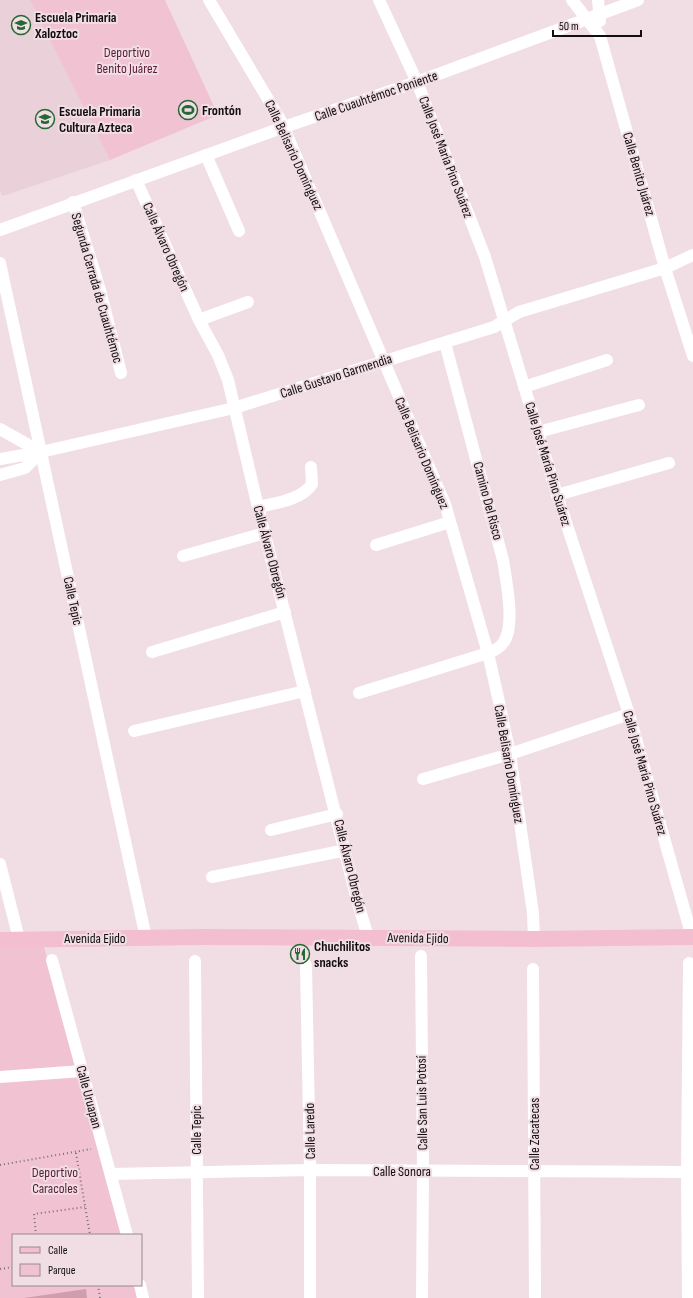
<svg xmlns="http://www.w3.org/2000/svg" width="693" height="1298" font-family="'Sofia Sans Condensed',sans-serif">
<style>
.built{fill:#ead0d8}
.green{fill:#f1c3d2}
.water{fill:#d09dad}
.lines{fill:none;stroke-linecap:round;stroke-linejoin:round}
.path{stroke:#796e72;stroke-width:2;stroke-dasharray:1 3;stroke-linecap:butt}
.minor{stroke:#fff;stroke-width:12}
.major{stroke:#f2bed0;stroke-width:16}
.labels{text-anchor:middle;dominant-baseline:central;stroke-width:4;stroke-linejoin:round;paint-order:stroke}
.poi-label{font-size:14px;font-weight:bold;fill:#120d0f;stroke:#f0dee4;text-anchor:start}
.park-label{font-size:14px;fill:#5b1d37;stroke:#f0dee4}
.street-label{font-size:14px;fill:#120d0f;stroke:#f0dee4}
</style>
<rect width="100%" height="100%" fill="#f0dee4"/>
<polygon class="built" points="0,0 30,0 110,160 3,196 0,191"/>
<g class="green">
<polygon points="30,0 165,0 218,115 110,160"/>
<polygon points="43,944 127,1235 13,1235 13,1285 141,1285 145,1298 0,1298 0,946"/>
</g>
<polygon class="water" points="86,1289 87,1298 24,1298"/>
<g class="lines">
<g class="path">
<polyline points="76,1153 90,1235"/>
<polyline points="0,1165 91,1149"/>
<polyline points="36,1235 34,1214 85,1207"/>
<polyline points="0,1269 13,1267"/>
<polyline points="98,1285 100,1298"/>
</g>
<g class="minor">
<polyline points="209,0 281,121 445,504 488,653 499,702 510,754 533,913 534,939"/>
<polyline points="379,0 417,82 485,257 557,495 629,714 692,937"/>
<polyline points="572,0 600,36 665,268 693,356"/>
<polyline points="598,0 600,21"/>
<polyline points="206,155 239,231"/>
<polyline points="136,180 199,320 218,355 228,380 258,507 357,900 368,937"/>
<polyline points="73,202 100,290 121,373"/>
<polyline points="0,230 284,127 417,82 638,0"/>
<polyline points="0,263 146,938"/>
<polyline points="199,320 248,302"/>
<polyline points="524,387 607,360"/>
<polyline points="0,429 41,452 25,468 0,475"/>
<polyline points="538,432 639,405"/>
<polyline points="0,459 41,452 234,408 494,327 519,312 665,268 693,255"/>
<polyline points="557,495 669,463"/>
<path d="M258 507C275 503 302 500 312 484L311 467"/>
<polyline points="376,545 450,522"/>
<polyline points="183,556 265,533"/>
<polyline points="152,652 285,612"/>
<path d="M359 693 488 653C493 651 499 649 503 643 516 627 506 580 503 560L445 343"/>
<polyline points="134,731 305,691"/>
<polyline points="423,779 510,754 629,714"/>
<polyline points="271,830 337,814"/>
<polyline points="0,864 19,939"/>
<polyline points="212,877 346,850"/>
<polyline points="421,956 423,1171 422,1298"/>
<polyline points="52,960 127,1235"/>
<polyline points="195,961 198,1298"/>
<polyline points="306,965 310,1170 310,1298"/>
<polyline points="533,969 535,1298"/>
<polyline points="0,1077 82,1071"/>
<polyline points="111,1174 310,1170 693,1172"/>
<polyline points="140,1285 143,1298"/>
<polyline points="688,1298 687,1172 689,963"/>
</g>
<polyline class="major" points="0,940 201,937 534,939 693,937"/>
</g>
<defs>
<symbol id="school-ring" viewBox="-11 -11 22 22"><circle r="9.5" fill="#f0dee4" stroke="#256833" stroke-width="1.5"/><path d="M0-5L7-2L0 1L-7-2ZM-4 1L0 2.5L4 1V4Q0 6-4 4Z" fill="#256833"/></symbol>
<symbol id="stadium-ring" viewBox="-11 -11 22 22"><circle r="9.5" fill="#f0dee4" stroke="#256833" stroke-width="1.5"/><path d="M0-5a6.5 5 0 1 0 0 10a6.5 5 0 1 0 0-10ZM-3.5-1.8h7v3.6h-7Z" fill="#256833"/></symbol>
<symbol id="restaurant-ring" viewBox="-11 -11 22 22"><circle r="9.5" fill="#f0dee4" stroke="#256833" stroke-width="1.5"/><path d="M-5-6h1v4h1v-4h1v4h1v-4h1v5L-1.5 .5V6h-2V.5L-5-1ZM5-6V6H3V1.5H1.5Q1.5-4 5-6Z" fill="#256833"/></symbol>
</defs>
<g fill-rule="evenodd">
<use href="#school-ring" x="10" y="14" width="22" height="22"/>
<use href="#stadium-ring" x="177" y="99" width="22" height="22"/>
<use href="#school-ring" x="34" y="108" width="22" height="22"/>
<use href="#restaurant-ring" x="289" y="943" width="22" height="22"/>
</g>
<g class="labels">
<g class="poi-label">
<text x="35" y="17">Escuela Primaria<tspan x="35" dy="16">Xaloztoc</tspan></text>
<text x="202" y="110">Frontón</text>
<text x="59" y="111">Escuela Primaria<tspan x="59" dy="16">Cultura Azteca</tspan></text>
<text x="314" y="946">Chuchilitos<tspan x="314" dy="16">snacks</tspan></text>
</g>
<g class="park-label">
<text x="127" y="52">Deportivo<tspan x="127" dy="16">Benito Juárez</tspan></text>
<text x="55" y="1172">Deportivo<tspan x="55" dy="16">Caracoles</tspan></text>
</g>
<g class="street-label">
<text transform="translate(376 96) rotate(-19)">Calle Cuauhtémoc Poniente</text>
<text transform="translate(294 155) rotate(65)">Calle Belisario Domínguez</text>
<text transform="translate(446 157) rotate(69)">Calle José María Pino Suárez</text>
<text transform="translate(639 174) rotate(74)">Calle Benito Juárez</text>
<text transform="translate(166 247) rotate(66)">Calle Álvaro Obregón</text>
<text transform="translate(97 288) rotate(74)">Segunda Cerrada de Cuauhtémoc</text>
<text transform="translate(336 376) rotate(-18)">Calle Gustavo Garmendia</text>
<text transform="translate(422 453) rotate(67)">Calle Belisario Domínguez</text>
<text transform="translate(548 464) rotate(73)">Calle José María Pino Suárez</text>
<text transform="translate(488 501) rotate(75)">Camino Del Risco</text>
<text transform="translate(270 552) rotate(75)">Calle Álvaro Obregón</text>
<text transform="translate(73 601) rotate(78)">Calle Tepic</text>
<text transform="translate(509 764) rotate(80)">Calle Belisario Domínguez</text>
<text transform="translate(645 773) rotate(74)">Calle José María Pino Suárez</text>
<text transform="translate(350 866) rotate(76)">Calle Álvaro Obregón</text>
<text x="95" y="938">Avenida Ejido</text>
<text transform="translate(418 938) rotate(1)">Avenida Ejido</text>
<text transform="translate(89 1097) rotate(75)">Calle Uruapan</text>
<text transform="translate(422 1103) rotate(-91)">Calle San Luis Potosí</text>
<text transform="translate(196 1130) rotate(-90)">Calle Tepic</text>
<text transform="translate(310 1131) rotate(-91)">Calle Laredo</text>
<text transform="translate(534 1134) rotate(-90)">Calle Zacatecas</text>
<text x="402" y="1171">Calle Sonora</text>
</g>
</g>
<rect x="12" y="1234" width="130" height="52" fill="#f0dee4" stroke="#978a8f"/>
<rect x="20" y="1247" width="20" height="6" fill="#f2bed0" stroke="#978a8f"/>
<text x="48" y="1254" font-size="12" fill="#120d0f">Calle</text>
<rect x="20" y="1264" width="20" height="12" fill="#f1c3d2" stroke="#978a8f"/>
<text x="48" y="1274" font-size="12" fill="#120d0f">Parque</text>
<path d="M553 30v6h88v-6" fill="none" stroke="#120d0f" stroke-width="2"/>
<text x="559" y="30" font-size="12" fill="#120d0f" stroke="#f0dee4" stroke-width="3" paint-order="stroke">50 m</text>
</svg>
